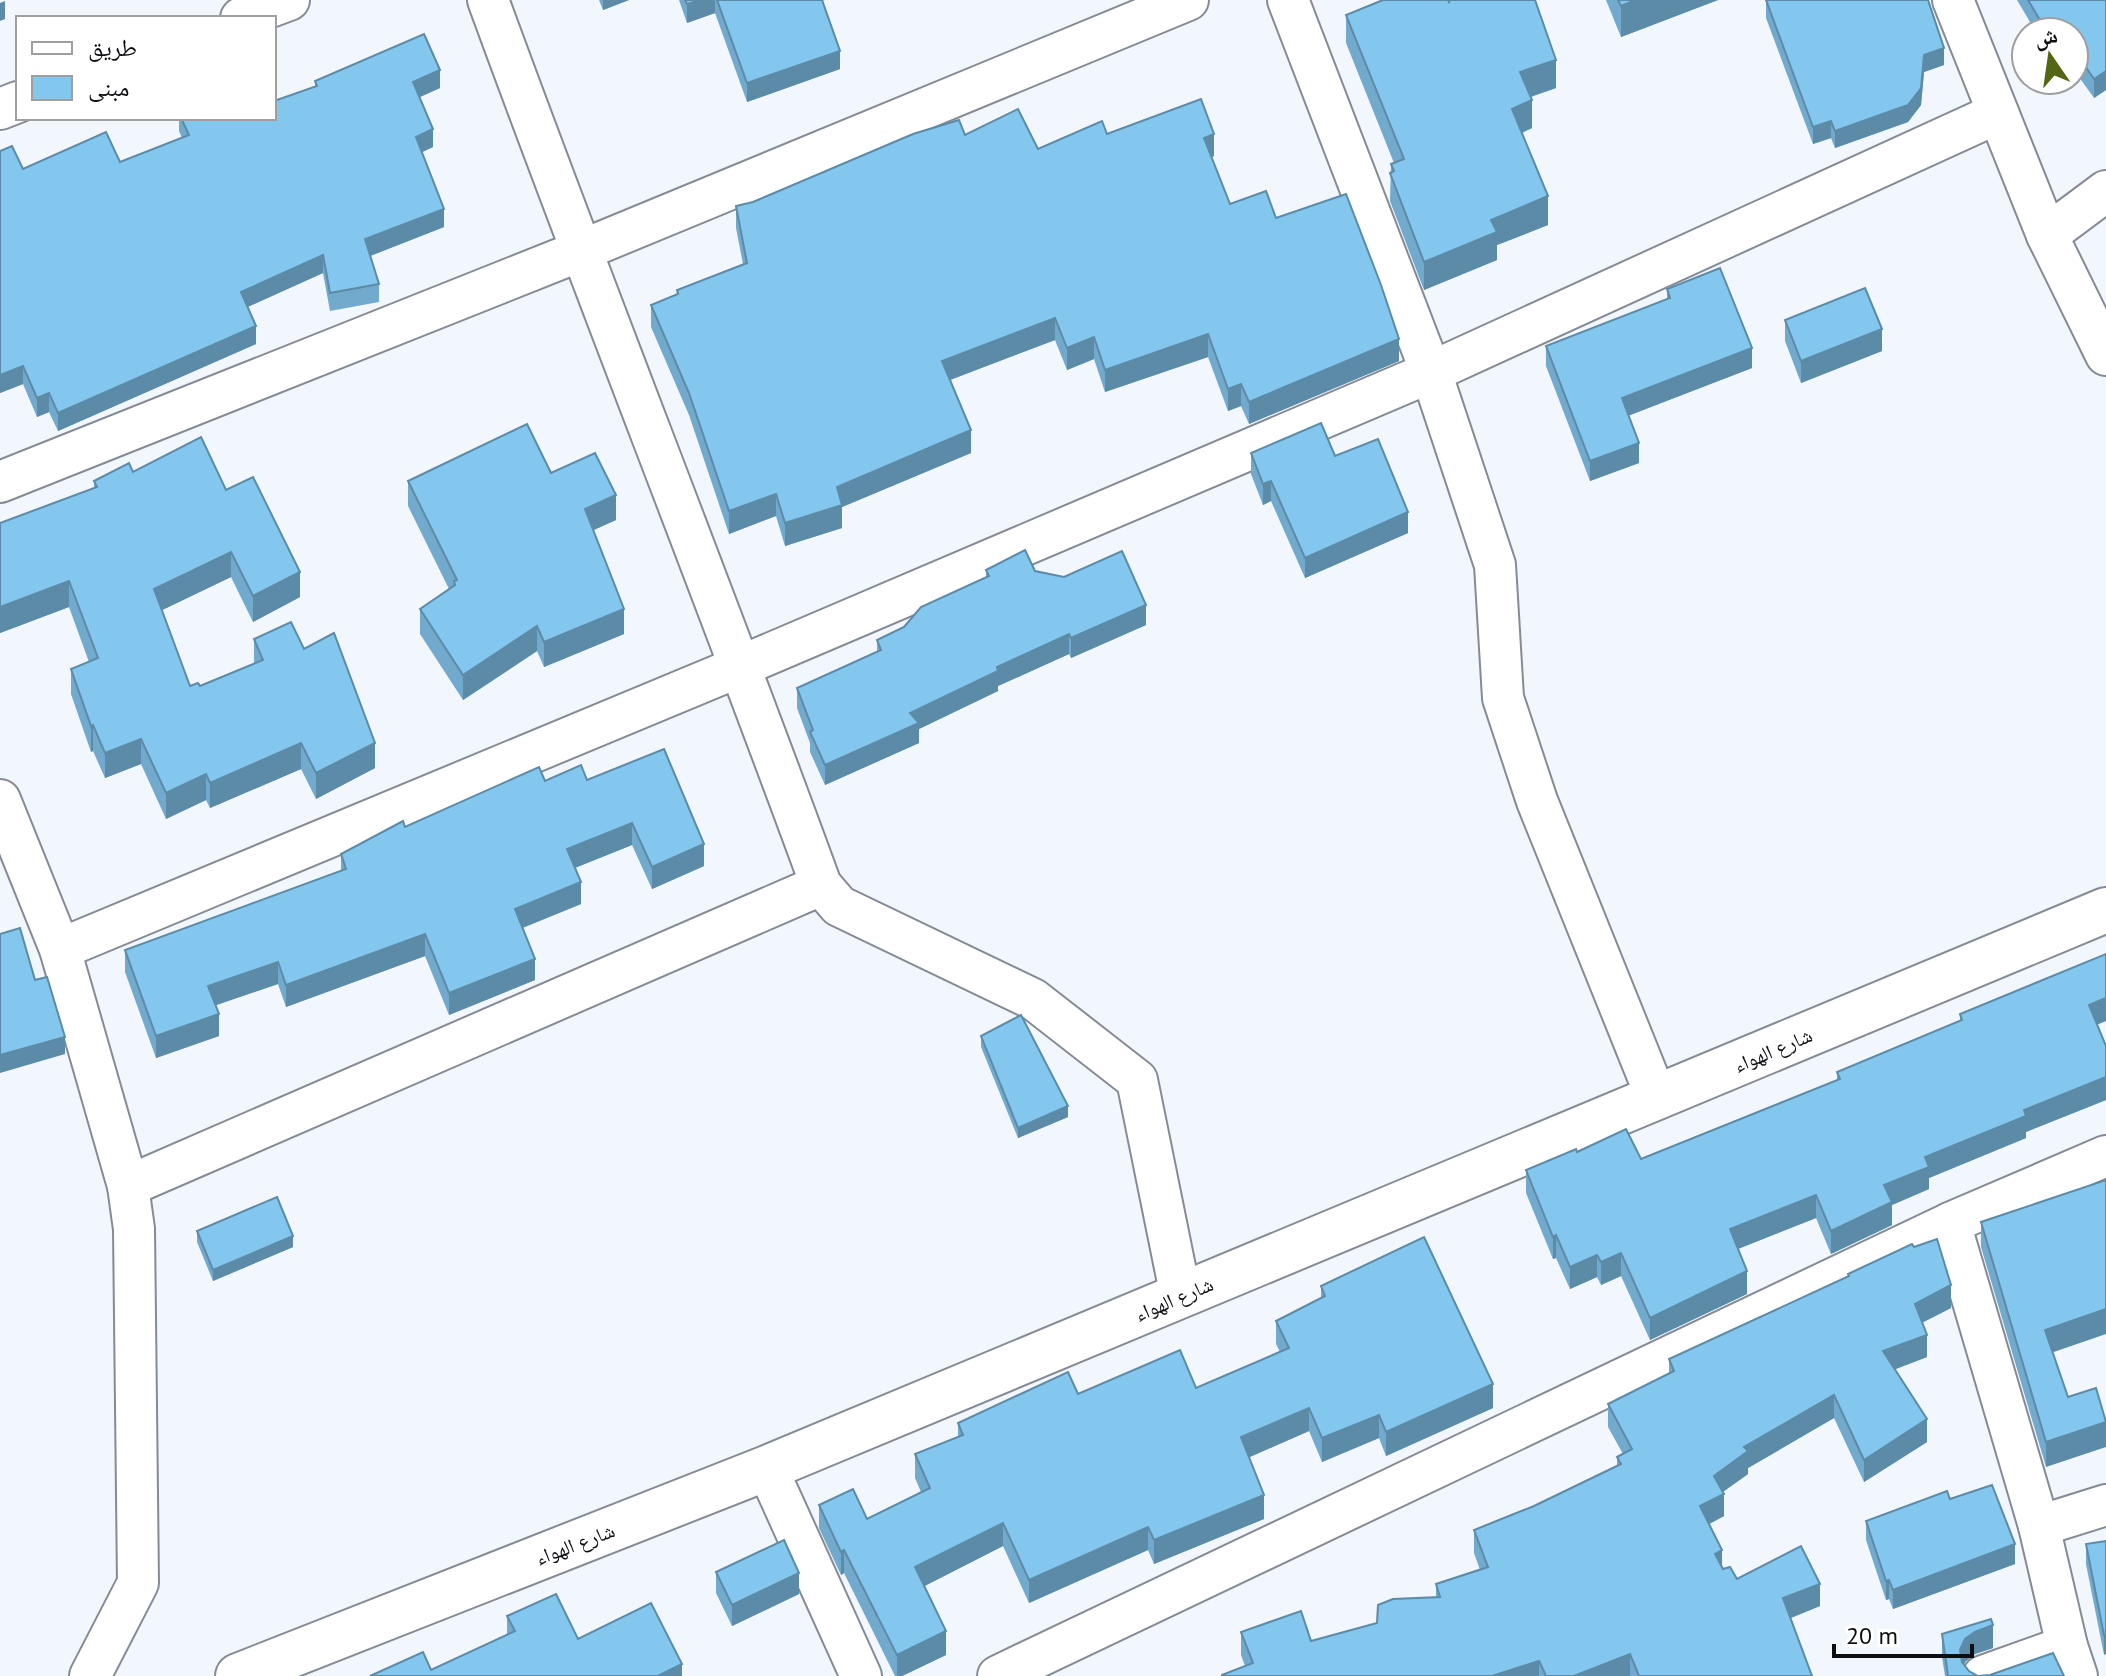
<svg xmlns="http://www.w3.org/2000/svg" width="2106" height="1676" font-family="'PT Sans','Noto Naskh Arabic',sans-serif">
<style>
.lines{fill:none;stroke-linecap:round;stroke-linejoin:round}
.street-casing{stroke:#858b96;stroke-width:44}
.secondary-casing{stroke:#858b96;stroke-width:48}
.street{stroke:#fff;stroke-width:40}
.secondary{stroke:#fff;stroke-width:44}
.wall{fill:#71aacd}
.shaded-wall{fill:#5c8ba7}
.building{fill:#83c6ee;stroke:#5c8ba7;stroke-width:2}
.labels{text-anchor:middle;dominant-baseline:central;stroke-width:6;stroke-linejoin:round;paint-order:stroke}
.street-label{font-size:20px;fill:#0c0e12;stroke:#fff}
</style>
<rect width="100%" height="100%" fill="#f2f6fd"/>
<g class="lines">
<defs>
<g id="street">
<path d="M488 0C596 296 713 589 821 885L839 906 1033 999 1137 1080 1181 1297"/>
<polyline points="1288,0 1431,372 1495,565 1503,698 1537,801 1657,1099"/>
<polyline points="1953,0 2047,235 2106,355"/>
<polyline points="241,18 289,0"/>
<polyline points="0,109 18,102"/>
<polyline points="2047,235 2106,191"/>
<polyline points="0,482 580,251 1188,0"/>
<polyline points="0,800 60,949 128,1186 134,1229 138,1583 90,1676"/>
<polyline points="60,949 741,666 1431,372 1998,113"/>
<polyline points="128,1186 821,885"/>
<polyline points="1950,1223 2039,1526 2067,1646 2077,1676"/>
<polyline points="767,1468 861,1676"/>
<polyline points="2039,1526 2106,1505"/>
<polyline points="998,1676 1950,1223 2106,1156"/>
<polyline points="1983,1676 2067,1646"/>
</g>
<polyline id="secondary" points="238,1676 767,1468 2106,910"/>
</defs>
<use href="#street" class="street-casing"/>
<use href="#secondary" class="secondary-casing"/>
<use href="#street" class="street"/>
<use href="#secondary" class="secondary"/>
</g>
<g class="wall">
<polygon points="599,0 629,0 603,10"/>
<polygon points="679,0 825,0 822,1 840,69 747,102 715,13 687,23"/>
<polygon points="1381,0 1448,0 1556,88 1531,97 1532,128 1522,133 1548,225 1497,245 1497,260 1424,290 1390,201 1391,164 1394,163 1346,43 1346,15"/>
<polygon points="1606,0 1718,0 1621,37"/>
<polygon points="1766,0 1944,65 1924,72 1921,105 1908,122 1835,148 1831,138 1813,144 1766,18"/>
<polygon points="2017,0 2106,0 2106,90 2094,98 2074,70 2074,32 2036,32"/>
<polygon points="315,81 440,88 420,97 433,147 421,152 444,227 370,256 379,284 379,302 330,311 323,273 247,307 256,344 58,431 49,412 37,417 23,384 0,393 23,169 120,162 182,138 179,131 179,118 274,118 315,86"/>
<polygon points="1107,134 1214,156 1212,157 1230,204 1276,218 1399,361 1249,424 1241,406 1228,411 1208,357 1105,392 1094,359 1067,370 1055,340 950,380 971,453 842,507 842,528 785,546 776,516 729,534 689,415 651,327 651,305 677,294 677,290 743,264 736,228 736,206 753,202 965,135 1038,149"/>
<polygon points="1667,289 1752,368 1628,416 1639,463 1590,481 1546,366 1546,346 1667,299"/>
<polygon points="1785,320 1882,351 1801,383 1785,341"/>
<polygon points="1251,453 1335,456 1408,533 1305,578 1271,501 1263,505 1251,474"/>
<polygon points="133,472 226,490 300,597 253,622 231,577 162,610 190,686 200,686 254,664 254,639 304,649 375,768 316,799 301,769 210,808 206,800 166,819 141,764 105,778 93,751 91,752 71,694 71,669 89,662 69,607 0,633 0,523 94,488 94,481"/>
<polygon points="551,473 616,520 593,530 624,634 544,667 537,651 463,700 420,634 420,609 449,589 408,506 408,481"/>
<polygon points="986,570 1035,571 1146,625 1071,658 1069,654 998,686 998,691 919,729 919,743 825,785 810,752 810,743 797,708 797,688 877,652 877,640 904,627 986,578"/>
<polygon points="587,780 704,866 652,889 632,845 575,868 581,904 522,928 535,980 449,1015 425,956 286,1007 278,984 215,1005 219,1036 156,1058 125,972 125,950 341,871 341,854 405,827 545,781"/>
<polygon points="2106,954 2106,1021 2097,1024 2106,1046 2106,1100 2026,1132 2026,1138 1929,1178 1929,1189 1892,1205 1892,1225 1831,1254 1816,1218 1738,1249 1747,1294 1650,1340 1621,1276 1601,1285 1597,1277 1570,1289 1556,1258 1553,1259 1526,1193 1526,1170 1577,1152 1641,1159 1837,1081 1837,1072 1960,1021 1960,1014"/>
<polygon points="981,1036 1068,1117 1018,1138 981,1047"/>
<polygon points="1981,1222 2053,1352 2068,1397 2046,1467 1981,1247"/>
<polygon points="197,1231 293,1247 213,1281 197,1242"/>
<polygon points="1848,1274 1951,1308 1922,1323 1927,1357 1895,1369 1927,1442 1864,1482 1834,1418 1748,1468 1748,1474 1723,1492 1724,1516 1709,1524 1723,1569 1737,1579 1820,1606 1791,1618 1812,1676 1222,1676 1245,1666 1241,1655 1241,1632 1311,1641 1377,1623 1436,1597 1436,1584 1480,1570 1474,1553 1474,1530 1534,1506 1617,1466 1617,1457 1623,1454 1608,1427 1608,1404 1669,1374 1669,1359 1848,1277"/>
<polygon points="1321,1286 1493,1408 1386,1456 1379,1438 1322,1462 1309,1431 1249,1457 1264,1519 1154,1564 1148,1550 1029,1603 1003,1546 924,1586 946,1655 902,1676 895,1676 844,1573 841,1575 819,1528 819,1505 867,1519 921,1492 915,1478 915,1454 958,1437 958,1423 1078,1394 1196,1388 1280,1352 1276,1344 1276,1321 1321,1298"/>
<polygon points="1950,1499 2015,1564 1893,1609 1889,1599 1886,1600 1866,1540 1866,1521"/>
<polygon points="2106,1541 2104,1655 2086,1564 2086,1544"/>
<polygon points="716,1572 799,1594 732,1626 716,1593"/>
<polygon points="507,1616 578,1639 682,1676 431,1670 507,1635"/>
<polygon points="1942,1634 1993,1648 1975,1654 1965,1662 1964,1665 1969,1671 1978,1676 2064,1676 1945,1676 1942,1657"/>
</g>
<g class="shaded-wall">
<polygon points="603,0 629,0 603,10"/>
<polygon points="700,0 715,0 715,13 687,23 687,4"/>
<polygon points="1635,0 1718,0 1621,37 1621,6"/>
<polygon points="5,1 5,19 0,21 0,3"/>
<polygon points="1944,48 1944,65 1924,72 1921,105 1908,122 1835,148 1835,131 1924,55"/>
<polygon points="840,51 840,69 747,102 747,83"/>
<polygon points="1556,60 1556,88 1520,100 1520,72"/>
<polygon points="440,70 440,88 413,100 413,82"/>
<polygon points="2106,71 2106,90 2094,98 2094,79"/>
<polygon points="1532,100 1532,128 1512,137 1512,109"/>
<polygon points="1831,121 1831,138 1813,144 1813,127"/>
<polygon points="433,129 433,147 416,155 416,137"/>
<polygon points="1214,134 1214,156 1204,160 1204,138"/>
<polygon points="1548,196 1548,225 1497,245 1497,260 1424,290 1424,262 1491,220"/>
<polygon points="444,209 444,227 365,258 365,239"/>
<polygon points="323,255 323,273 241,310 241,292"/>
<polygon points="1055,318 1055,340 942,383 942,361"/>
<polygon points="256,326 256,344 58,431 58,413"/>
<polygon points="1882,329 1882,351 1801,383 1801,361"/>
<polygon points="1208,334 1208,357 1105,392 1105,370"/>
<polygon points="1094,337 1094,359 1067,370 1067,348"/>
<polygon points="1399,339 1399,361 1249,424 1249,402"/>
<polygon points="1752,348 1752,368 1622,418 1622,398"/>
<polygon points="23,366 23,384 0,393 0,375"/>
<polygon points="1241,384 1241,406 1228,411 1228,389"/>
<polygon points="49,393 49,412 37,417 37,398"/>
<polygon points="971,430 971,453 842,507 842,528 785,546 785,523 837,487"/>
<polygon points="1639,443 1639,463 1590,481 1590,461"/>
<polygon points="1271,481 1271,501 1263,505 1263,484"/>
<polygon points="776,494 776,516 729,534 729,511"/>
<polygon points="616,495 616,520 585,534 585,509"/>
<polygon points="1408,512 1408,533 1305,578 1305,558"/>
<polygon points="231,552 231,577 154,614 154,589"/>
<polygon points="300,572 300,597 253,622 253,596"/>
<polygon points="69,581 69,607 0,633 0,607"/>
<polygon points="1146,605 1146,625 1071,658 1071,638"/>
<polygon points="624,609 624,634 544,667 544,642"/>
<polygon points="537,626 537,651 463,700 463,675"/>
<polygon points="1069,634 1069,654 998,686 998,691 919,729 919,743 825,785 825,765 910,713 997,667"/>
<polygon points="93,725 93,751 91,752 91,726"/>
<polygon points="141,739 141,764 105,778 105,753"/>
<polygon points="301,743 301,769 210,808 210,783"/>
<polygon points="375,743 375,768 316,799 316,773"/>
<polygon points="206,774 206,800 166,819 166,793"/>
<polygon points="632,823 632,845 567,871 567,849"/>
<polygon points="704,844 704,866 652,889 652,867"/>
<polygon points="581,882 581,904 515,931 515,909"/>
<polygon points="425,934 425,956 286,1007 286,985"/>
<polygon points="535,959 535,980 449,1015 449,993"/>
<polygon points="278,962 278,984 208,1008 208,986"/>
<polygon points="2106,998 2106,1021 2089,1028 2089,1005"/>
<polygon points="219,1014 219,1036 156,1058 156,1036"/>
<polygon points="65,1037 65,1054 0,1073 0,1055"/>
<polygon points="2106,1077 2106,1100 2026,1132 2026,1138 1929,1178 1929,1189 1892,1205 1892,1225 1831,1254 1831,1231 1884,1185 1925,1157 2024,1110"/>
<polygon points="1068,1106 1068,1117 1018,1138 1018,1128"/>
<polygon points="1816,1195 1816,1218 1730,1252 1730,1229"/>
<polygon points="1556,1235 1556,1258 1553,1259 1553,1237"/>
<polygon points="293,1236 293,1247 213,1281 213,1270"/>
<polygon points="1621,1253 1621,1276 1601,1285 1601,1262"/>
<polygon points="1597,1255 1597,1277 1570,1289 1570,1267"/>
<polygon points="1747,1271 1747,1294 1650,1340 1650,1318"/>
<polygon points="1951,1285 1951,1308 1915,1326 1915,1304"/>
<polygon points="2106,1309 2106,1334 2045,1355 2045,1330"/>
<polygon points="1927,1335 1927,1357 1883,1374 1883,1351"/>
<polygon points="1493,1384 1493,1408 1386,1456 1386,1432"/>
<polygon points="1834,1395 1834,1418 1748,1468 1748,1474 1714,1498 1714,1476 1744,1447"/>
<polygon points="1309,1408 1309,1431 1241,1461 1241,1437"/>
<polygon points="1379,1415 1379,1438 1322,1462 1322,1438"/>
<polygon points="1927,1419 1927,1442 1864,1482 1864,1460"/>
<polygon points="2106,1422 2106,1447 2046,1467 2046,1442"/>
<polygon points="1724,1494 1724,1516 1700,1529 1700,1506"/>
<polygon points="1264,1495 1264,1519 1154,1564 1154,1540"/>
<polygon points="1003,1523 1003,1546 915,1591 915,1567"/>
<polygon points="1148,1527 1148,1550 1029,1603 1029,1580"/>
<polygon points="2015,1544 2015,1564 1893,1609 1893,1590"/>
<polygon points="844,1550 844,1573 841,1575 841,1552"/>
<polygon points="1722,1550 1722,1572 1715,1554"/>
<polygon points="799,1573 799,1594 732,1626 732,1605"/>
<polygon points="1889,1580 1889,1599 1886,1600 1886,1581"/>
<polygon points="1820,1584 1820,1606 1783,1621 1783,1598"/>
<polygon points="1993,1625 1993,1648 1975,1654 1965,1662 1960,1673 1960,1650 1965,1639 1975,1632"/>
<polygon points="946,1631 946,1655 902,1676 897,1676 897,1655"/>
<polygon points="2104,1635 2106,1635 2106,1654 2104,1655"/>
<polygon points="1630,1654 1630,1676 1574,1676"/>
<polygon points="1539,1661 1539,1676 1492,1676"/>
<polygon points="682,1664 682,1676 658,1676"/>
</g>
<g class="building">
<polygon points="685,0 700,0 687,4"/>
<polygon points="717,0 822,0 840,51 747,83"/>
<polygon points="1383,0 1448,0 1449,2 1450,0 1535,0 1556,60 1520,72 1532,100 1512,109 1548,196 1491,220 1497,232 1424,262 1390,173 1394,171 1391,164 1404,159 1346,15"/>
<polygon points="1618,0 1635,0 1621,6"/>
<polygon points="1766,0 1928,0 1944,48 1924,55 1921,88 1908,105 1835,131 1831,121 1813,127"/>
<polygon points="2028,0 2106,0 2106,71 2094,79 2074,50 2074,32 2047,32"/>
<polygon points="424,34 440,70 413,82 433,129 416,137 444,209 365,239 379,284 330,293 323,255 241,292 256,326 58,413 49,393 37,398 23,366 0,375 0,151 12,146 23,169 106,132 120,162 189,135 181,118 274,118 274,101 317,86 315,81"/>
<polygon points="1201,99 1214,134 1204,138 1230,204 1266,191 1276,218 1346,194 1381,285 1399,339 1249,402 1241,384 1228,389 1208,334 1105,370 1094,337 1067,348 1055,318 942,361 971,430 837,487 842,505 785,523 776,494 729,511 689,393 651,305 678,294 677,290 747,263 736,206 753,202 913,134 959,120 965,135 1018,109 1038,149 1102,121 1107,134"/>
<polygon points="1720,268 1752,348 1622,398 1639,443 1590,461 1546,346 1670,298 1667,289"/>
<polygon points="1865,288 1882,329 1801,361 1785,320"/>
<polygon points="1321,423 1335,456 1378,439 1408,512 1305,558 1271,481 1263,484 1251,453"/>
<polygon points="527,424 551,473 595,453 616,495 585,509 624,609 544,642 537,626 463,675 420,609 455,585 454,581 457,580 408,481"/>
<polygon points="201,437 226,490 253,477 300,572 253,596 231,552 154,589 190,686 198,683 200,686 263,660 254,639 291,622 304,649 334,633 375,743 316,773 301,743 210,783 206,774 166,793 141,739 105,753 93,725 91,726 71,669 98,658 69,581 0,607 0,523 97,487 94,481 129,463 133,472"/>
<polygon points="1025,550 1035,571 1064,577 1122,551 1146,605 1071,638 1069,634 997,667 998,671 910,713 919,723 825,765 810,732 813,730 797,688 881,650 877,640 904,627 921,607 989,576 986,570"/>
<polygon points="664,749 704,844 652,867 632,823 567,849 581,882 515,909 535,959 449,993 425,934 286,985 278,962 208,986 219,1014 156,1036 125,950 346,869 341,854 403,821 405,827 539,767 545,781 581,765 587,780"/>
<polygon points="20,928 35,980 47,977 65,1037 0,1055 0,934"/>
<polygon points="2106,954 2106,998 2089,1005 2106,1046 2106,1077 2024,1110 2026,1116 1925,1157 1929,1167 1884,1185 1892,1202 1831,1231 1816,1195 1730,1229 1747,1271 1650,1318 1621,1253 1601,1262 1597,1255 1570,1267 1556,1235 1553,1237 1526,1170 1576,1149 1577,1152 1626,1129 1641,1159 1840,1079 1837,1072 1962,1020 1960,1014"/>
<polygon points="1021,1015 1068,1106 1018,1128 981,1036"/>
<polygon points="2106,1180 2106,1309 2045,1330 2068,1397 2096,1388 2106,1422 2046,1442 1981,1222"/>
<polygon points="277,1197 293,1236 213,1270 197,1231"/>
<polygon points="1424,1237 1493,1384 1386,1432 1379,1415 1322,1438 1309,1408 1241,1437 1264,1495 1154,1540 1148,1527 1029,1580 1003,1523 915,1567 946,1631 897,1655 844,1550 841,1552 819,1505 853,1489 867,1519 930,1488 915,1454 963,1435 958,1423 1068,1372 1078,1394 1180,1350 1196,1388 1289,1348 1276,1321 1325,1296 1321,1286"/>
<polygon points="1937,1239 1951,1285 1915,1304 1927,1335 1883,1351 1927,1419 1864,1460 1834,1395 1744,1447 1748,1451 1714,1476 1724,1494 1700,1506 1722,1550 1715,1554 1723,1569 1730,1567 1737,1579 1801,1546 1820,1584 1783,1598 1812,1676 1639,1676 1630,1654 1574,1676 1546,1676 1539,1661 1492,1676 1222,1676 1222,1675 1253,1663 1241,1632 1301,1611 1311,1641 1377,1623 1378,1605 1393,1599 1440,1597 1436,1584 1488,1567 1474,1530 1534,1506 1621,1464 1617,1457 1632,1449 1608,1404 1674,1371 1669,1359 1849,1276 1848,1274 1912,1244 1914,1247"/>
<polygon points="1992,1485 2015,1544 1893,1590 1889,1580 1886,1581 1866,1521 1947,1491 1950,1499"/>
<polygon points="784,1540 799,1573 732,1605 716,1572"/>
<polygon points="2106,1541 2106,1635 2104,1635 2086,1544"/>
<polygon points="556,1594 578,1639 651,1603 682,1664 658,1676 370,1676 423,1652 431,1670 515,1631 507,1616"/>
<polygon points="1991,1619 1993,1625 1975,1632 1965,1639 1960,1650 1962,1662 1969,1671 1978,1676 1990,1675 2053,1653 2064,1676 1948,1676 1942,1634"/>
</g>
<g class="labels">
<g class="street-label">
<text transform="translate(1773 1050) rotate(-23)">شارع الهواء</text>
<text transform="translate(1174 1299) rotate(-23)">شارع الهواء</text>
<text transform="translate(575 1544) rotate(-21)">شارع الهواء</text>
</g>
</g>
<rect x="16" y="16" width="260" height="104" fill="#ffffff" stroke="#9e9fa0" stroke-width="2"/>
<rect x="32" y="42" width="40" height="12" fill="#ffffff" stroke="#9e9fa0" stroke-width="2"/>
<text x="88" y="56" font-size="24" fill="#0c0e12">طريق</text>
<rect x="32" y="76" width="40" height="24" fill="#83c6ee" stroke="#9e9fa0" stroke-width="2"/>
<text x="88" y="96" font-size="24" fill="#0c0e12">مبنى</text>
<g transform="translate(2050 56) rotate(347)"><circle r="38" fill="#ffffff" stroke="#9e9fa0" stroke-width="2"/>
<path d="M0-6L14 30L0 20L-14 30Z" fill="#526613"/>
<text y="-12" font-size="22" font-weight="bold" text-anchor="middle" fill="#0c0e12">ش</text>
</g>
<path d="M1834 1644v12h138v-12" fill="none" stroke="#0c0e12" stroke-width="4"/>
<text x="1846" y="1644" font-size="24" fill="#0c0e12" stroke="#ffffff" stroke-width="6" paint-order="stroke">20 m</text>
</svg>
